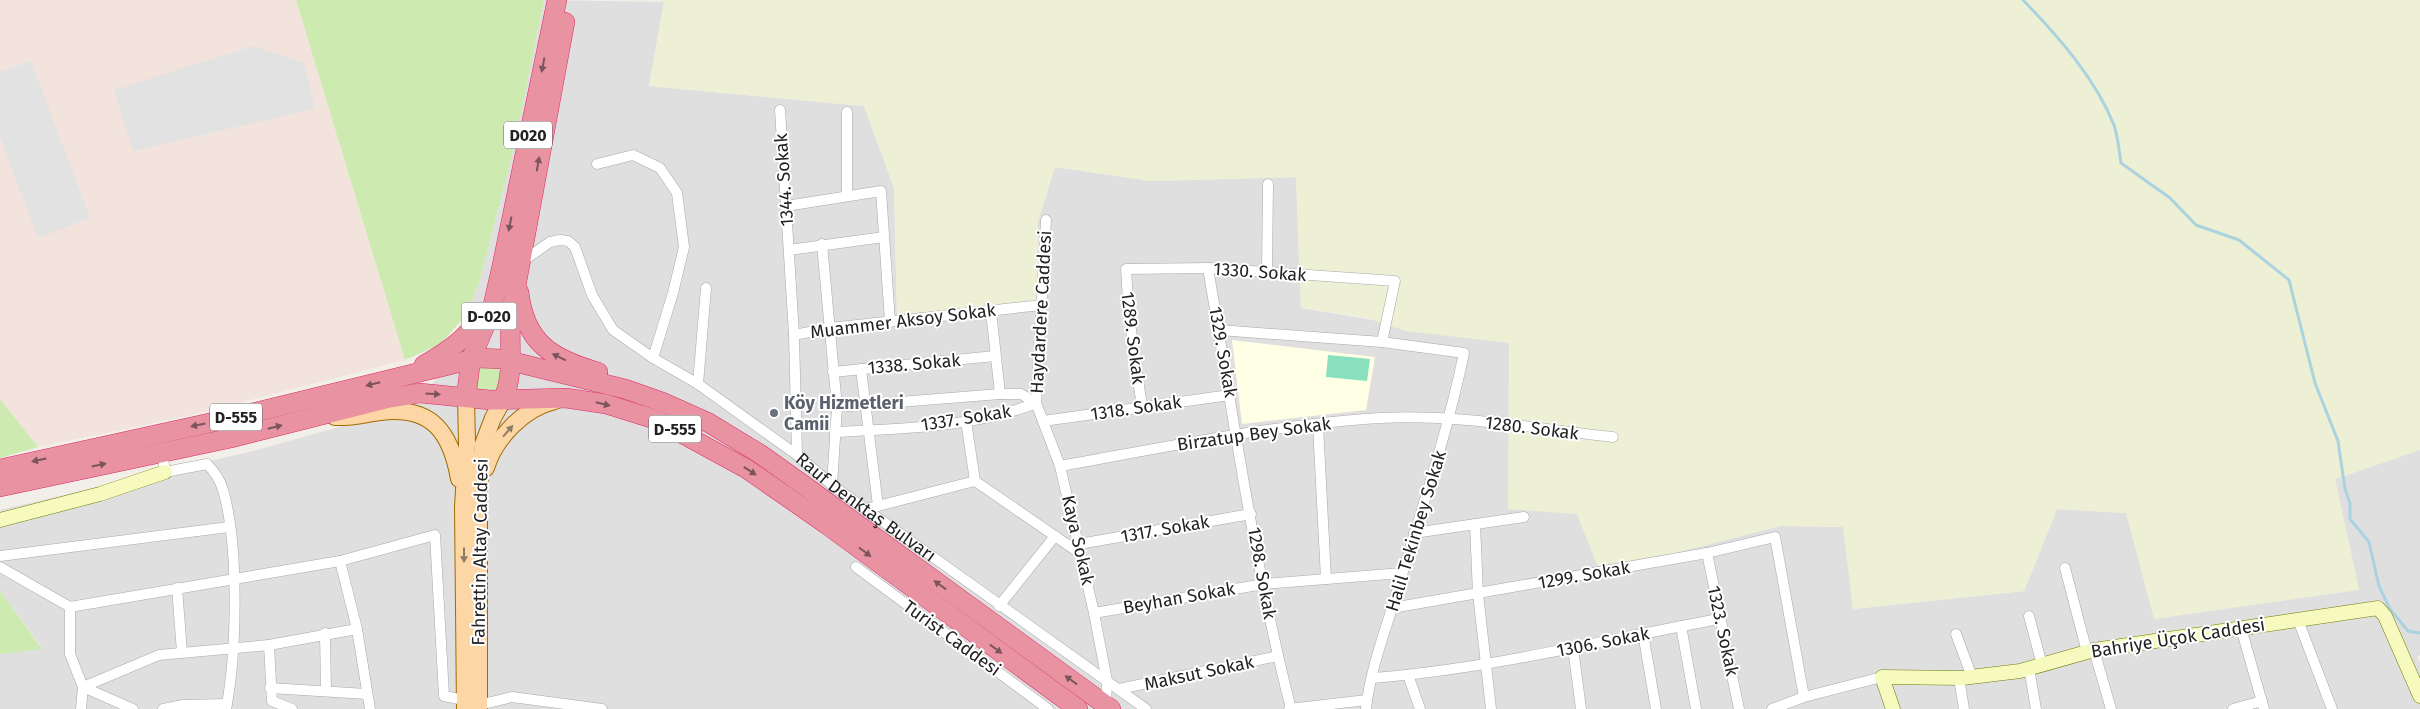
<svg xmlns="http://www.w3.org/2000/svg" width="2420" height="709" font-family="'Fira Sans',sans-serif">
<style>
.residential{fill:#e0dfdf}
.education{fill:#ffffe5}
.military{fill:#f3e3dd}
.farmland{fill:#eef0d5}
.grass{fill:#cdebb0}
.pitch{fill:#88e0be}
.parking{fill:#e2e2e2}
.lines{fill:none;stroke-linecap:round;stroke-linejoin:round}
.stream{stroke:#aad3df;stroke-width:3}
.street-casing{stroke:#a9a9a9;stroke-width:11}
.secondary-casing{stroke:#707d05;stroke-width:15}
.primary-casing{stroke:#a06b00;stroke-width:18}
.highway-casing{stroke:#dc2a67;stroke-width:20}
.street{stroke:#fff;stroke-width:10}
.secondary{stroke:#f7fabf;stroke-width:14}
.primary{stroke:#fcd6a4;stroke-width:16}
.highway{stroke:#e892a2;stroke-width:19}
.oneway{fill:#7b545c}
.oneway2{fill:#8f7c63}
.worship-dot{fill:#6b7280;stroke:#fff;stroke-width:2}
.labels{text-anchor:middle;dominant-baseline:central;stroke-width:4;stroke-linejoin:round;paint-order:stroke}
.shield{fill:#fff;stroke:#646464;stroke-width:1}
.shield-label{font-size:16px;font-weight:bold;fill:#222}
.street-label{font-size:18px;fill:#222;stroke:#fff}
.worship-label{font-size:18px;font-weight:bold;fill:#5b616d;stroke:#fff;text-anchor:start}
</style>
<rect width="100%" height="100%" fill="#f2efe9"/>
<polygon class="residential" points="544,0 664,2 649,86 864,106 894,188 897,314 1038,284 1038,221 1055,167 1151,181 1296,177 1301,308 1510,343 1508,509 1577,513 1600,572 1780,526 1844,527 1853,609 2024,591 2057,509 2126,513 2359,590 2335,479 2420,450 2420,655 2417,657 2420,663 2420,709 0,709 0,654 42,648 0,591 0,510 257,450 413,406 462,349 464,317 478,287 514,148"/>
<polygon class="education" points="1232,340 1375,357 1366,410 1242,424"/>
<polygon class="military" points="0,0 296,0 405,360 188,416 38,447 0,399"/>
<polygon class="farmland" points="658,0 2420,0 2420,450 2335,479 2359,590 2154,619 2126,513 2057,509 2024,591 1853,609 1843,527 1780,526 1600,572 1577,514 1508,509 1509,343 1406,331 1364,317 1301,308 1296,177 1151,181 1055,167 1038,221 1037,306 897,314 894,188 864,106 649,86 664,2"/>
<g class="grass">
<polygon points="296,0 544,0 514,148 478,287 464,317 441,344 405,360"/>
<polygon points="479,366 500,368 503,372 499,391 476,391"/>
<polygon points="0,399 38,447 0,458"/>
<polygon points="0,591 42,649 0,654"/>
</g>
<polygon class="pitch" points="1328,355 1370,359 1367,381 1326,377"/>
<g class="parking">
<polygon points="253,46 304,63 315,109 133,151 114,90"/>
<polygon points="31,61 90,218 38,238 0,137 0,72"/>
</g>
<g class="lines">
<path class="stream" d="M2023 0C2058 36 2095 78 2114 125 2118 137 2119 151 2121 163L2170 198 2196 225 2239 240 2289 280 2315 383 2338 441 2345 489 2350 503V519L2369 542 2379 586 2390 609 2408 631 2420 633"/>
<defs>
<g id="street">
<polyline points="780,110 794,335 797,455"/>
<polyline points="847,112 847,196"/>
<polyline points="597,164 633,155 660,168 677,193 684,247 673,293 653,358"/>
<polyline points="786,206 881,191 890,322"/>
<polyline points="1046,220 1036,403 1060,466 1094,613 1107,681 1106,706"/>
<polyline points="822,244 837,407 832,485"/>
<polyline points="789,250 884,237"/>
<path id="s1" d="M520 263 550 242 560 240 568 241 575 247 592 295 613 330 653 358 698 384 797 455 832 485 1146 709"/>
<path d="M1208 268C1233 414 1254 565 1291 709"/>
<polyline points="1267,272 1268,184"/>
<polyline points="991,311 1000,394"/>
<path d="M1219 330 1382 342 1464 353C1447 435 1420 514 1396 595 1385 632 1370 670 1366 709"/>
<polyline points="794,335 830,328 1042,305"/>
<polyline points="861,369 878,506"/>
<polyline points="833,372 995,356"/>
<polyline points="698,384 706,288"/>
<polyline points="837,407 1000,394 1021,394 1036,403"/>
<polyline points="1142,407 1129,316 1126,269 1208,268 1395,281 1382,342"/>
<polyline points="966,421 975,481"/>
<polyline points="1043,421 1230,395"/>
<polyline points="1318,425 1326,579"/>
<path d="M835 432C900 429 976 427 1036 403"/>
<path d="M162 451 165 472 207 464C214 471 220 480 223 490 239 544 237 653 226 709"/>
<path d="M1060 466C1160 448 1262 427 1364 419 1447 412 1531 428 1613 437"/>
<polyline points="866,509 975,481 1081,554"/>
<polyline points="1475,524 1478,594 1491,709"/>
<polyline points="1414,533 1524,517"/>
<polyline points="1079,544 1251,514"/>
<polyline points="1707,553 1739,709"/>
<polyline points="0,556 229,527"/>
<polyline points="340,561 357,629 370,709"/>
<polyline points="0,567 70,607 70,654 83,687 133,709"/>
<polyline points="856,567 1048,709"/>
<polyline points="2065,568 2087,652"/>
<polyline points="177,588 182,652"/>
<polyline points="999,606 1055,536"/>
<polyline points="70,607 340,561 435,535 444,696 464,700"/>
<polyline points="1392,608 1707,553 1775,537 1804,697"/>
<polyline points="1094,613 1264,584 1402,573"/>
<polyline points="2029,616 2042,665"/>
<polyline points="2298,620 2332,709"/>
<polyline points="1681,626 1696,709"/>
<polyline points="2241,628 2264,709"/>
<polyline points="325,633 326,691"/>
<polyline points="1643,633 1656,709"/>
<polyline points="1956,634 1972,677"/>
<polyline points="269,645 272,701 292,709"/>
<polyline points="1573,648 1581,709"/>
<polyline points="2094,650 2111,709"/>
<polyline points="2029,668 2036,709"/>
<polyline points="1408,675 1420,709"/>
<path d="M1372 678C1489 669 1604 640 1719 619"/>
<polyline points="1959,678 1964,709"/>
<polyline points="270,688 367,694"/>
<polyline points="1119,689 1278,656"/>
<polyline points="475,706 512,697 602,709"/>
<polyline points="81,709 83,687 159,655 269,645 357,629"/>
<polyline points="163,709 183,705 227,704"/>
<polyline points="1289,709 1367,700"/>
<polyline points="1772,709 1804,697 1882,677"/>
<polyline points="2233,709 2262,701"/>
</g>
<g id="secondary">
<polyline points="0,520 100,494 165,472"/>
<polyline points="1893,709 1882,677 1962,678 2020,671 2094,650 2378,608 2385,616 2420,696"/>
</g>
<g id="primary">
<path d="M335 417C350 418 365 414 380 412 432 405 451 433 459 479"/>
<path d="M486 468C495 438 524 408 555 401"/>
<polyline points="465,709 463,506 467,444 466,397"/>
<polyline points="479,709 479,489 483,444 493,418 503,400"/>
</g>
<g id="highway">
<path d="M519 292C525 343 552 359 598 372"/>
<path d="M424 365C447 352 470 337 482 312"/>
<polyline points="466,397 471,359 492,309 501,270 557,0"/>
<path d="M503 400C516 370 507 339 512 308L565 22"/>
<polyline points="0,469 223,420 478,358 502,359 625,389 662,402 709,423 760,454 809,489 1111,709"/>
<polyline points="0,487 231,438 389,398 420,393 490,400 566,398 606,404 657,420 747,469 826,524 1078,709"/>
</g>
</defs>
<use href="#street" class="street-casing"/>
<use href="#secondary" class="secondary-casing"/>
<use href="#primary" class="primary-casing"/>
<use href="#highway" class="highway-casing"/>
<use href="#street" class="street"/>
<use href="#secondary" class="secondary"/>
<use href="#primary" class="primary"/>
<use href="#highway" class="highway"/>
</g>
<defs><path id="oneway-solid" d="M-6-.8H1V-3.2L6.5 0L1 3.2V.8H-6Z" transform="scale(1.25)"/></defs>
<g class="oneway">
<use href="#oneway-solid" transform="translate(543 65) rotate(101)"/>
<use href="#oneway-solid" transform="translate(538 164) rotate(-80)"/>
<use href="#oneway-solid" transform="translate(510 224) rotate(101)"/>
<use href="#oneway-solid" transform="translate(559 357) rotate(-154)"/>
<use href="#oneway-solid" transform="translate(373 384) rotate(166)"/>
<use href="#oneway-solid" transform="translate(433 394) rotate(4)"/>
<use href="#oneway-solid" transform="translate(603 404) rotate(13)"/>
<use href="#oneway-solid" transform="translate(198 425) rotate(168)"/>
<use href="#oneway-solid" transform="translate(275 427) rotate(-14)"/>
<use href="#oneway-solid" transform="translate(39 460) rotate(168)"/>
<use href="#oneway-solid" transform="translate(99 465) rotate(-12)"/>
<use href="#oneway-solid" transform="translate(750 471) rotate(33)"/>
<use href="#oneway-solid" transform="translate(865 552) rotate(37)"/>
<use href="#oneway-solid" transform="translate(940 585) rotate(-144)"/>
<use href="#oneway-solid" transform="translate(996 649) rotate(36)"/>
<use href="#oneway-solid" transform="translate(1071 680) rotate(-144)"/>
</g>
<g class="oneway2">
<use href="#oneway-solid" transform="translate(508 431) rotate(-49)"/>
<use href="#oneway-solid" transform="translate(464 555) rotate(90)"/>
</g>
<circle class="worship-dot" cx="774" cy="413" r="5"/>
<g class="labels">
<g class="shield">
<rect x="504" y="121.5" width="48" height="27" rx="4"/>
<rect x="461.5" y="302.5" width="55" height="27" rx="4"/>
<rect x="210" y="403.5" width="52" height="27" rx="4"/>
<rect x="649" y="415.5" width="52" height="27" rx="4"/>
</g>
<g class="shield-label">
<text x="528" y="135">D020</text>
<text x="489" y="316">D-020</text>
<text x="236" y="417">D-555</text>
<text x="675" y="429">D-555</text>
</g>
<g class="street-label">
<text transform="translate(784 180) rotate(-94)">1344. Sokak</text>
<text transform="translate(1260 272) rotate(4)">1330. Sokak</text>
<text transform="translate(1041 312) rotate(-87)">Haydardere Caddesi</text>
<text transform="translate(903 321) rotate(-7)">Muammer Aksoy Sokak</text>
<text transform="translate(1133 338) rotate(83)">1289. Sokak</text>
<text transform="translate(1223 352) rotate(80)">1329. Sokak</text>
<text transform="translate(914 364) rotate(-5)">1338. Sokak</text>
<text transform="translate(1136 408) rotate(-8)">1318. Sokak</text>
<text transform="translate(966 418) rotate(-9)">1337. Sokak</text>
<text transform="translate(1532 428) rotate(7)">1280. Sokak</text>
<text transform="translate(1254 434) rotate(-8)">Birzatup Bey Sokak</text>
<text stroke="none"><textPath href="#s1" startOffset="465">Rauf Denktaş Bulvarı</textPath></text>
<text transform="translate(1165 529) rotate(-10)">1317. Sokak</text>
<text transform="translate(1416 531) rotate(-73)">Halil Tekinbey Sokak</text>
<text transform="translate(1078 540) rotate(77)">Kaya Sokak</text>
<text transform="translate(480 552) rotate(-89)">Fahrettin Altay Caddesi</text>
<text transform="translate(1262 573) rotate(80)">1298. Sokak</text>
<text transform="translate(1584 575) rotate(-10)">1299. Sokak</text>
<text transform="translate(1179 598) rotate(-10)">Beyhan Sokak</text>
<text transform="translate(1723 631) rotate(78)">1323. Sokak</text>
<text transform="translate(952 638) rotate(36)">Turist Caddesi</text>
<text transform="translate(2178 638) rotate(-9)">Bahriye Üçok Caddesi</text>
<text transform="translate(1603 642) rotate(-11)">1306. Sokak</text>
<text transform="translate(1199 673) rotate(-12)">Maksut Sokak</text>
</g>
<g class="worship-label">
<text x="784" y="403">Köy Hizmetleri<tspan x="784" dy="21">Camii</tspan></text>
</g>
</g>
</svg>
